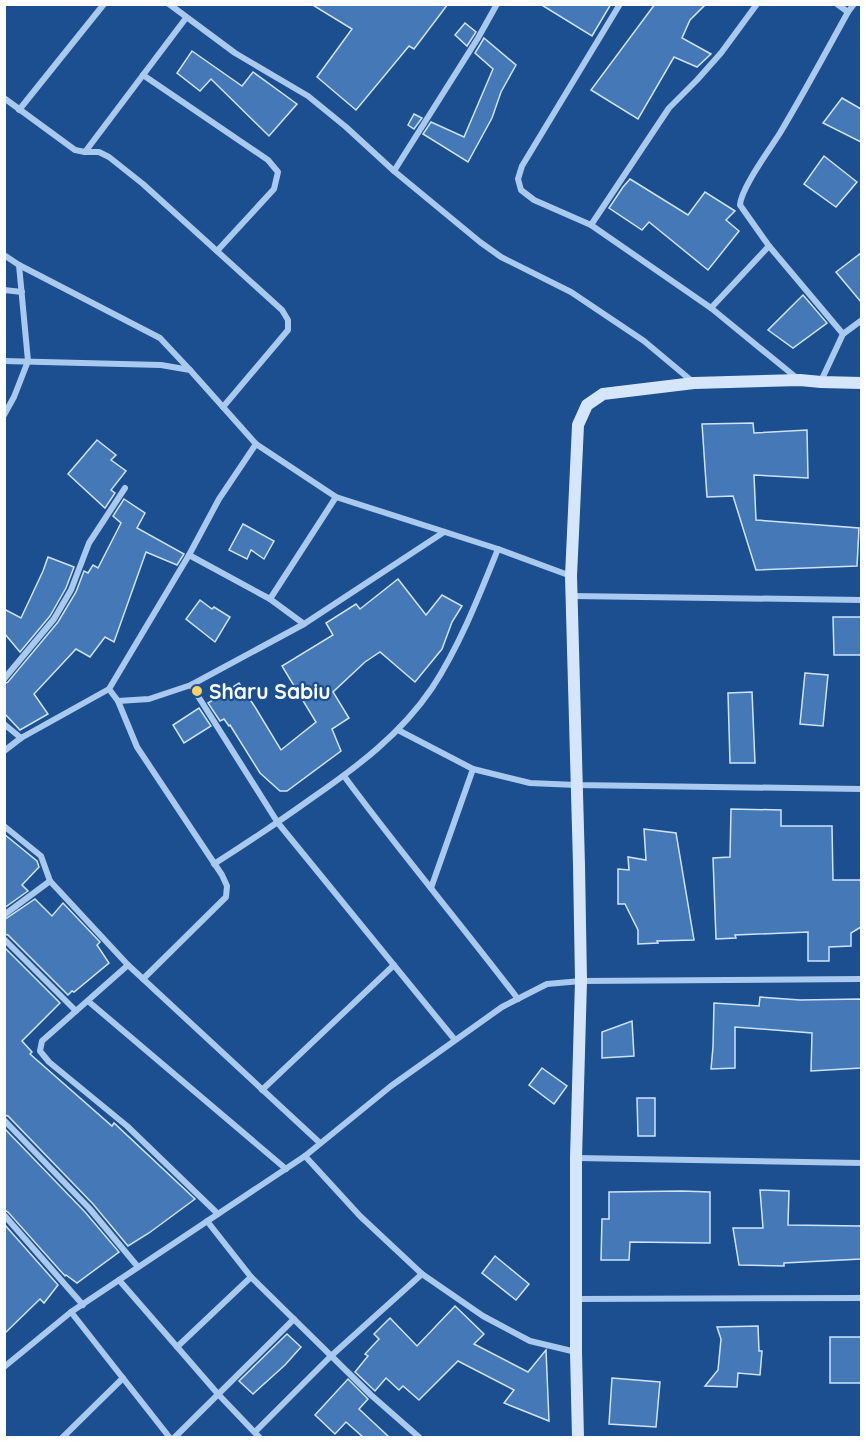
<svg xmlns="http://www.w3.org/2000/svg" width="866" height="1442" font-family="Quicksand,sans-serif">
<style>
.building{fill:#4478b7;stroke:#cfe3fa;stroke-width:1.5}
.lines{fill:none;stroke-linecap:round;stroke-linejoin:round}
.street{stroke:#a9c9ee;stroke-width:6}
.secondary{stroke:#d6e6fa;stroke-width:12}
.poi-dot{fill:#ffd166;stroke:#1b4f8f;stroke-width:2}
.labels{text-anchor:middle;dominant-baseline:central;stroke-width:4.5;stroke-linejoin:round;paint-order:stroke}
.poi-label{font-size:21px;font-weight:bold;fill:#fff;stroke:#1b4f8f;text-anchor:start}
</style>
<rect width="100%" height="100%" fill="#1b4f8f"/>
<g class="building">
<polygon points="311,4 448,4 414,49 409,46 356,110 317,77 352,29"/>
<polygon points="540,4 611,4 592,36"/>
<polygon points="655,4 706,4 690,20 682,38 711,54 697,67 674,57 638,119 591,90"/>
<polygon points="465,23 476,32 467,46 455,35"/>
<polygon points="484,38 516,65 501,92 492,118 468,162 423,134 431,122 464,137 493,69 475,53"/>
<polygon points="192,51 242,86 253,72 297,104 269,136 211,79 200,91 177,73"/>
<polygon points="842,98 861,109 861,142 823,123"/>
<polygon points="414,114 422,118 414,129 408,125"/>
<polygon points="824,156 857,182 836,207 804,184"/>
<polygon points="630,179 688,215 705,192 735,211 726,220 739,231 708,270 649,222 642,230 609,208 623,187"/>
<polygon points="861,253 861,302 836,272"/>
<polygon points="803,295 827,323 793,348 768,330"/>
<polygon points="753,423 754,433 807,430 808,478 754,475 756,520 859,528 857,566 756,570 733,496 707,497 702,424"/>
<polygon points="97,440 116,455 111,460 126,471 111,490 115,493 105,508 68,474"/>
<polygon points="124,499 145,513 137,528 184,554 177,565 146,552 114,642 105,637 90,657 76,649 34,694 48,714 20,730 4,713 4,684 8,682 58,622 76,592 84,571 88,573 93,565 98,568 121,523 113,516"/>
<polygon points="243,524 274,541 264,559 251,550 247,559 229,550"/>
<polygon points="48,557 74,567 66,588 50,616 20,652 4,633 4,609 21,618 43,571"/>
<polygon points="398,579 426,615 442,595 462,606 452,622 442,649 415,682 380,652 365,662 333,692 349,718 332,729 341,751 287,791 280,791 260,773 230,725 229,726 224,719 220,721 208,703 239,683 255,707 281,750 316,722 282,666 333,635 326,623 356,604 360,609"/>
<polygon points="200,600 212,609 214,607 230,617 215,642 186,619"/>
<polygon points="833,617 861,617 861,655 834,655"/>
<polygon points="805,673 828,675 823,726 800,724"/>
<polygon points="752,692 755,763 730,763 728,693"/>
<polygon points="199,708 211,726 184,743 173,725"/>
<polygon points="731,809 781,810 781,826 832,826 833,880 861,880 861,927 851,933 851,946 829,947 829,961 808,961 808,932 735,935 736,938 716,939 713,858 730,857"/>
<polygon points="644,829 676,833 694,940 657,941 658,943 638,944 638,930 625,904 618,904 618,869 629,870 628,857 646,860"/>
<polygon points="4,834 37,861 39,867 22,885 28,891 4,908"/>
<polygon points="35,899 52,916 63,903 100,942 97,945 109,963 74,992 72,991 68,995 8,935 4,934 4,920"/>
<polygon points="4,947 60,1003 22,1041 32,1052 30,1054 112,1126 114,1123 195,1199 149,1233 128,1246 93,1204 8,1116 4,1115"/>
<polygon points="760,997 800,1000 861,999 861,1068 811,1071 812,1033 735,1027 735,1068 711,1069 713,1047 714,1003 759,1006"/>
<polygon points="632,1021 634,1056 602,1058 602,1032"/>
<polygon points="542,1068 567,1086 554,1104 529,1085"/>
<polygon points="637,1098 655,1098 655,1136 638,1136"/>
<polygon points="4,1128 85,1212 119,1252 77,1283 66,1275 65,1276 8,1212 4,1210"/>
<polygon points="760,1190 789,1191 788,1225 861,1226 861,1259 784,1263 784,1266 739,1265 733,1228 763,1228"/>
<polygon points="682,1191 710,1192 710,1243 630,1242 629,1260 601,1260 602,1219 609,1219 609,1192"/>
<polygon points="4,1224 58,1285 44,1303 40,1299 4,1334"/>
<polygon points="495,1256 529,1284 516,1300 482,1273"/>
<polygon points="455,1306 484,1334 474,1344 528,1372 546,1350 549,1421 504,1403 514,1390 458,1361 419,1400 403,1386 399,1390 386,1378 375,1391 355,1372 368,1356 365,1354 379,1339 374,1334 390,1318 417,1346"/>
<polygon points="758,1326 759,1351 762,1351 760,1375 738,1373 737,1387 705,1386 718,1370 721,1339 717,1327"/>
<polygon points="287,1334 301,1347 285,1365 253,1394 239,1381"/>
<rect x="830" y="1337" width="31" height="46"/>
<polygon points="612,1378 660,1382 656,1427 609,1424"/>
<polygon points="348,1379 368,1399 359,1409 389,1437 363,1437 346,1422 335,1434 315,1415"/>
</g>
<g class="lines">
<g class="street">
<polyline points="169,4 235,53 308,96 346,127 394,171 480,242 501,257 571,292 644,341 693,382"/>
<polyline points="620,4 522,166 518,179 521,190 534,200 591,225 711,308 798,379"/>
<polyline points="837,4 848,12"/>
<polyline points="143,75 268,160 278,172 274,189 217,251"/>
<polyline points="4,98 75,150 85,152 99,152 109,157 143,184 282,310 288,320 288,330 223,407"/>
<polyline points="19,110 104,4"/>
<polyline points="85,152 186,18"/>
<polyline points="394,171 478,38 497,4"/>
<polyline points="591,225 669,108 697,80 721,53 757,4"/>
<polyline points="4,255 19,265 160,338 190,370"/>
<polyline points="4,290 22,292"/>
<polyline points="711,308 769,246"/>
<path d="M843 334 769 246 740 205C741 188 770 149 780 133 804 93 826 52 848 12L854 4"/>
<polyline points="4,361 161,365 190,370 256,444 336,497 498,549 571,576"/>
<polyline points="821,381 843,334 862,320"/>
<polyline points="4,415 14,397 28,361 19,265"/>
<polyline points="256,444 219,499 189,555 109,689 118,701 149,699 191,685 304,624 444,532"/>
<polyline points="189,555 270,599 304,624"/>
<polyline points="572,596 862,600"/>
<polyline points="270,599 336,497"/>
<polyline points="4,679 54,619 71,590 89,543 125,488"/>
<polyline points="191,685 278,823 455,1040"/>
<polyline points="118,701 137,747 222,875 227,886 226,897 143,979"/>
<polyline points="4,724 21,738"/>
<polyline points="398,730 473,769 530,783 576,785 862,789"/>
<polyline points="4,751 21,738 109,689"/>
<path d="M344 776C400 852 461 924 518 999"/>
<polyline points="4,826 41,856 50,881 128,965 320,1143"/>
<path d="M214 864C247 843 280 821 312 798 357 767 401 734 432 688 460 645 479 596 498 549"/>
<polyline points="431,888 473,769"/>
<polyline points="4,915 50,881"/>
<polyline points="4,939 76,1011"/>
<polyline points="128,965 42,1041 40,1051 49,1062 127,1126 218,1214"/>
<polyline points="88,1001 286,1169"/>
<polyline points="262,1090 394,965"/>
<polyline points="4,1120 89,1208 138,1267"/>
<polyline points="305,1156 360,1216 422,1274 483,1316 530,1341 576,1352"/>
<polyline points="576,1158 862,1163"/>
<polyline points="4,1215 83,1305"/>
<polyline points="207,1221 251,1277 371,1395 420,1438"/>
<polyline points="119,1280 218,1394 260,1438"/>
<polyline points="576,1299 862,1298"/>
<polyline points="71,1312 170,1438"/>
<polyline points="177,1347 251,1277"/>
<polyline points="4,1367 71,1312 305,1156 391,1086 502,1007 547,984 581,981 862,979"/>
<polyline points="255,1432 331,1356 422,1274"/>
<polyline points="62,1438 123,1378"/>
<polyline points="174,1438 294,1319"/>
</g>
<polyline class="secondary" points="578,1438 576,1352 576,1158 581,981 579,865 571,576 578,425 587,405 603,394 694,383 800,380 821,382 862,383"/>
</g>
<circle class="poi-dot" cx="197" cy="691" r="6"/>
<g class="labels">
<g class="poi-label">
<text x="209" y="691">Sharu Sabiu</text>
</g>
</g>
<rect width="866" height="1442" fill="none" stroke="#ffffff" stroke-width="12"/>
</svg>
